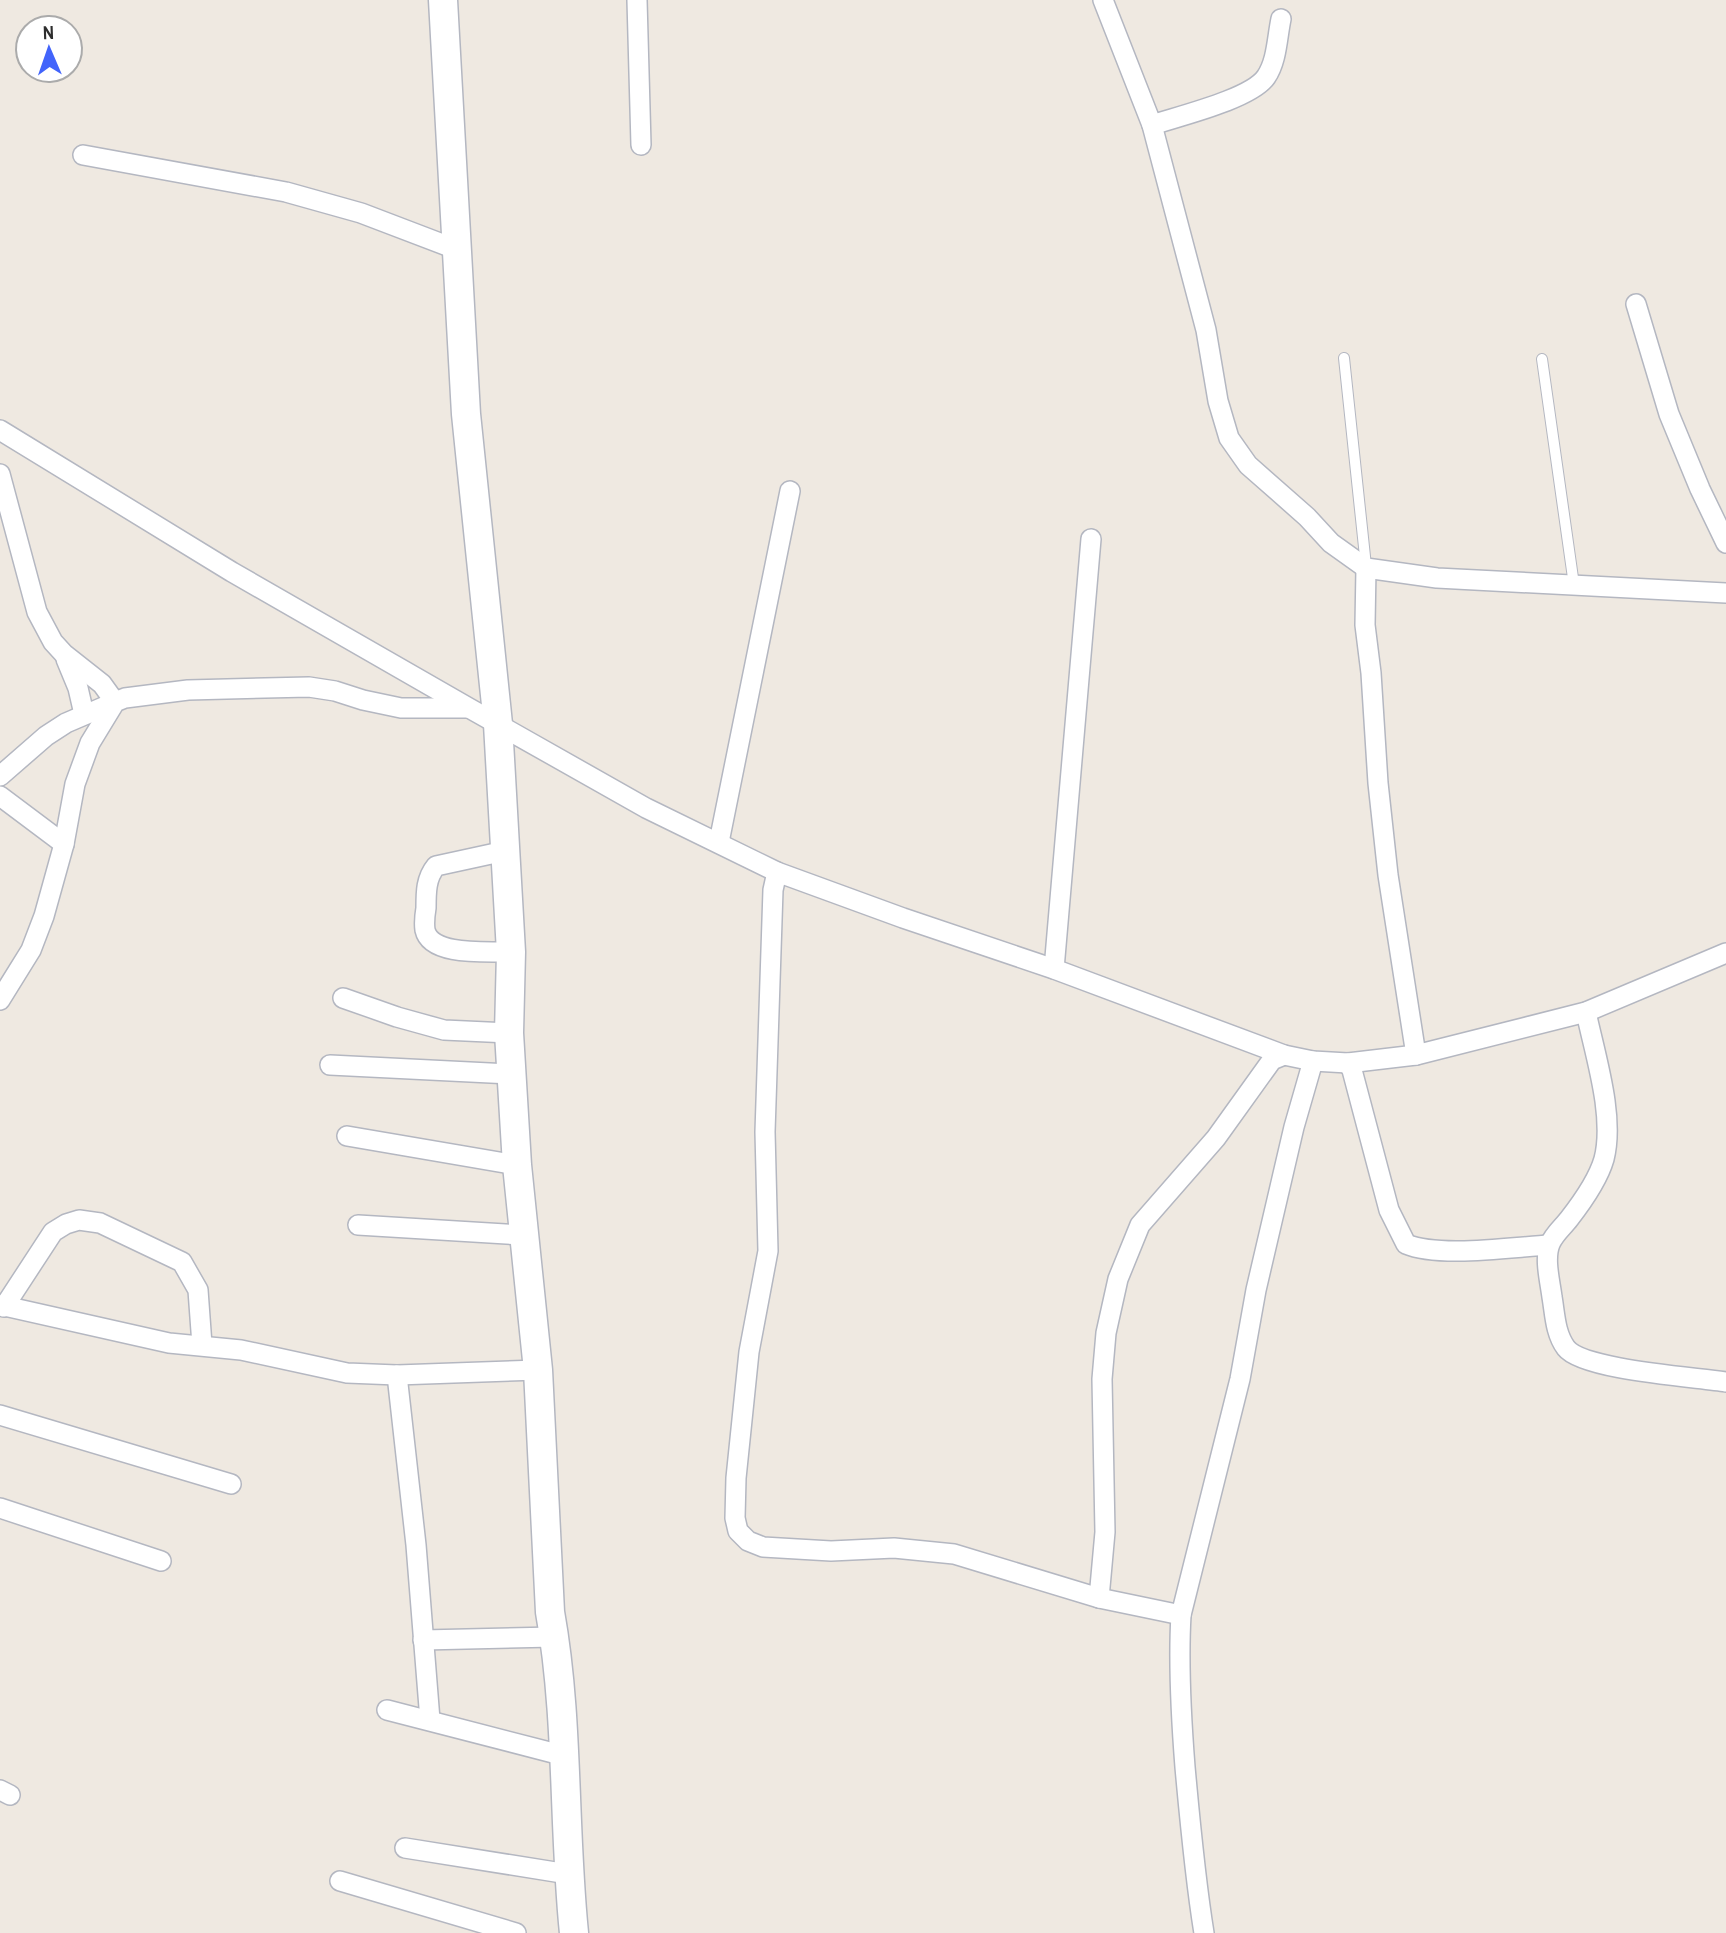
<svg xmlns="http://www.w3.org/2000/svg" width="1726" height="1933" font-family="'Archivo Narrow',sans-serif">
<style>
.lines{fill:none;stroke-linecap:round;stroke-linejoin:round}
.lane-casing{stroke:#b4b7c1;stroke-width:12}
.street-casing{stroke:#b4b7c1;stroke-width:22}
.secondary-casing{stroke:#b4b7c1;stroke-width:31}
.lane{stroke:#fff;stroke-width:10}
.street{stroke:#fff;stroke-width:19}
.secondary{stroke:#fff;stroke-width:28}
</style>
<rect width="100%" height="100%" fill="#efe9e1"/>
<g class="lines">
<defs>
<g id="lane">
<polyline points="1344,358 1366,566"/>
<polyline points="1542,359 1574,585"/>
</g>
<g id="street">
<polyline points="637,0 641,145"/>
<polyline points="1103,0 1152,125 1206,330 1218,401 1229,438 1248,465 1307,517 1331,543 1366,568 1437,578 1726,593"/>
<path d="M1152 125C1179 116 1251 99 1266 77 1277 61 1277 38 1281 19"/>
<polyline points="83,155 286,192 361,213 458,250"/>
<polyline points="1636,304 1669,414 1700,489 1726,543"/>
<polyline points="0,430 232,572 469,708 646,808 777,872 903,918 1054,969 1284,1055 1313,1061 1348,1063 1416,1055 1586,1012 1726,953"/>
<polyline points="0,474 37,612 53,642 64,654 102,684 115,702 66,723 46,736 0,776"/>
<polyline points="1366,568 1365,625 1371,673 1378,783 1388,875 1416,1055"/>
<polyline points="66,659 78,688 84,714"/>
<polyline points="0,796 64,844"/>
<polyline points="719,842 790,491"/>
<path d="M505 851 436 866C426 878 426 892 426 908 425 914 424 923 425 930 431 957 489 951 511 952"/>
<polyline points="777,872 773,890 765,1132 768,1251 749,1352 736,1478 735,1518 738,1531 748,1541 763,1547 831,1551 894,1548 954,1554 1099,1598 1181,1615"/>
<polyline points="1054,969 1091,539"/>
<polyline points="343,998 397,1017 444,1030 509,1033"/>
<polyline points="0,1000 31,950 44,916 64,844 75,784 90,743 115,702 125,698 188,690 309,687 335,691 363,700 401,708 466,708"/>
<path d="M1586 1012C1595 1055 1615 1116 1604 1159 1598 1180 1583 1201 1569 1219 1563 1227 1554 1234 1550 1244 1544 1259 1550 1281 1552 1297 1555 1314 1555 1333 1566 1348 1583 1370 1695 1377 1726 1382"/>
<path d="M1348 1063 1352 1070 1389 1210 1406 1244C1439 1258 1512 1247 1549 1245"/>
<polyline points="330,1065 512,1074"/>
<polyline points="347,1136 517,1165"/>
<polyline points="358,1225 522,1235"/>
<polyline points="0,1305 169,1343 241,1350 347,1373 397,1375 538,1370"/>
<polyline points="4,1307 53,1232 66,1224 79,1220 100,1223 182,1262 198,1290 202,1345"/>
<polyline points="397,1375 416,1545 430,1720"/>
<polyline points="0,1415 231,1484"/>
<polyline points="0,1508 161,1561"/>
<polyline points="1099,1598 1105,1532 1102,1379 1106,1333 1118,1279 1140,1225 1216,1138 1272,1060 1284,1055"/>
<polyline points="423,1640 554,1637"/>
<polyline points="387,1710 565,1756"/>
<polyline points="0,1790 10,1795"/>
<polyline points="405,1848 568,1874"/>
<polyline points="340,1881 516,1933"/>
<path d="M1204 1933C1195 1878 1190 1822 1185 1767 1181 1716 1178 1666 1181 1615L1240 1379 1256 1290 1294 1127 1313 1061"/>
</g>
<path id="secondary" d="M443 0 466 414 498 724 511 952 509 1033 517 1165 538 1370 550 1612C569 1718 563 1826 574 1933"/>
</defs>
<use href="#lane" class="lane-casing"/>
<use href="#street" class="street-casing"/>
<use href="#secondary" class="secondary-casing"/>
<use href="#lane" class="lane"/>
<use href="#street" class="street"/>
<use href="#secondary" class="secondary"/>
</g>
<g transform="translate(49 49) rotate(358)"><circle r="33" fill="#ffffff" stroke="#ababab" stroke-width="2"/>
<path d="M0-5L12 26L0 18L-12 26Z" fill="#4264fb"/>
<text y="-10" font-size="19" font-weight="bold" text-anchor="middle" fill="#2e2e2e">N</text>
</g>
</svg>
